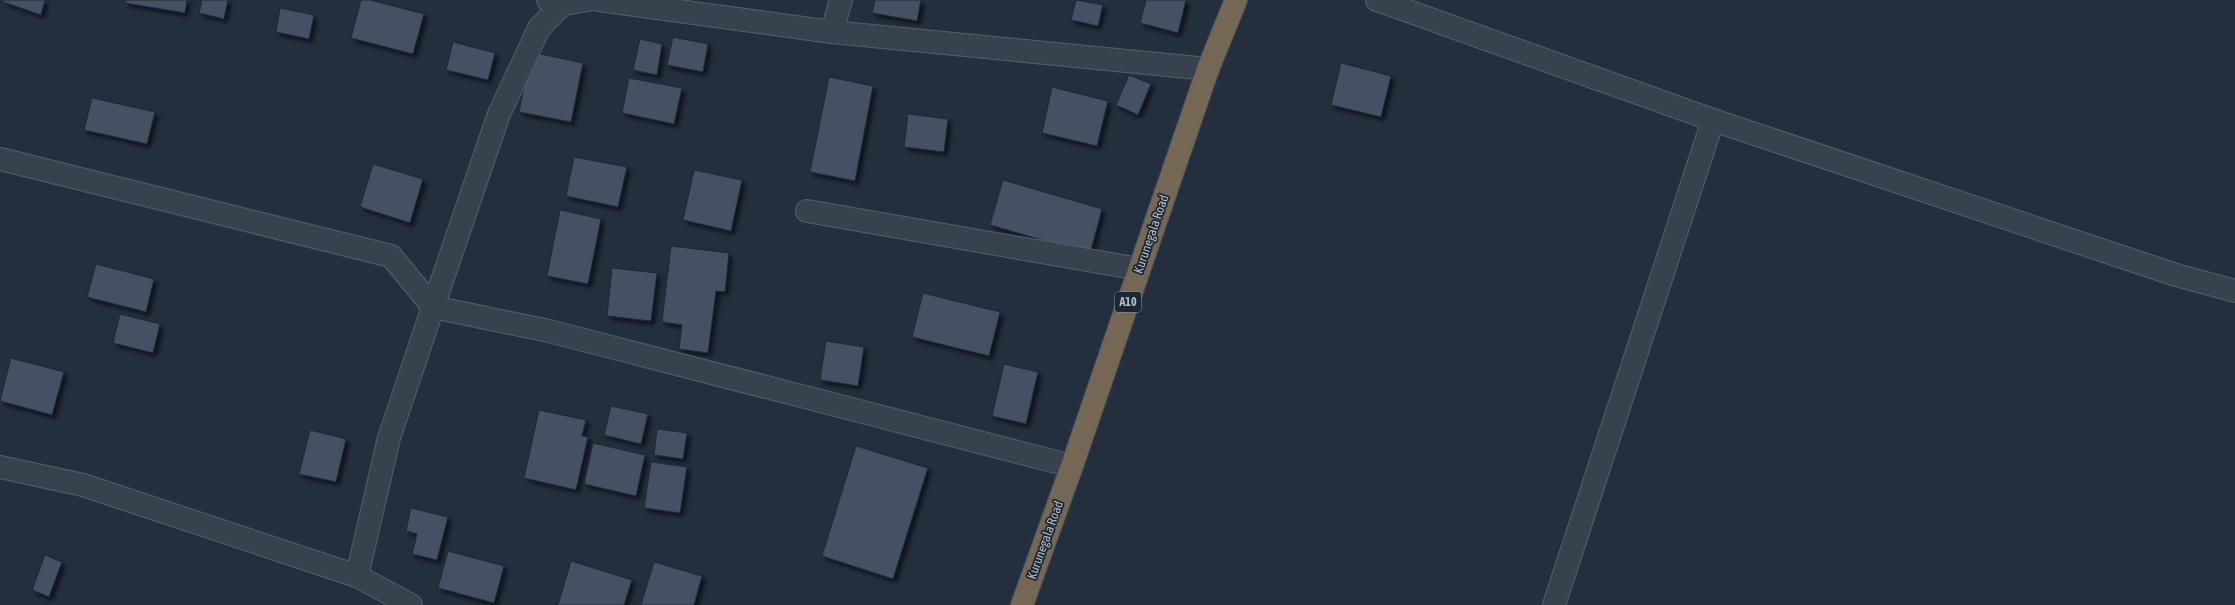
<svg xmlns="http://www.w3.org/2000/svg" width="2235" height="605" font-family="'Asap Condensed',sans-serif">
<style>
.building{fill:#455162;stroke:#1f2835;filter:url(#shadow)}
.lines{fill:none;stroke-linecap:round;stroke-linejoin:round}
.minor-casing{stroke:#565f6c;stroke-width:24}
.highway-casing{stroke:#434c59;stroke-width:24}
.minor{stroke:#38414e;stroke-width:22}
.highway{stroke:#746855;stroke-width:22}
.labels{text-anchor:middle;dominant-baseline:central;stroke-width:3.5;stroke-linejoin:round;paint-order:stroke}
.shield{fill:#1d2633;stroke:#878f9c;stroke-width:1}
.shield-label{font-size:12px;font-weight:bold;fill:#b4bcc9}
.street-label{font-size:13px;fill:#b4bcc9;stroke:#1d2633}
</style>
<defs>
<filter id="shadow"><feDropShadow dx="3.5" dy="3.5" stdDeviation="2" flood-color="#0009"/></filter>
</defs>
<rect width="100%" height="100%" fill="#242f3e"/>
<g class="building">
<polygon points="3,0 45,0 41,15 3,2"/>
<polygon points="126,0 187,0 185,13 125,3"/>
<polygon points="202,0 228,0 224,19 199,13"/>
<polygon points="361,0 370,0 424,14 413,54 351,38"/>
<polygon points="875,0 921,0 917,21 872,13"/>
<polygon points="1076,0 1103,5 1098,26 1071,20"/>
<polygon points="1146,0 1186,0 1178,33 1140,23"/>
<polygon points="280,8 314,15 309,39 276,32"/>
<polygon points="673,37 708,44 703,72 667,65"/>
<polygon points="640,39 662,44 657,75 633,70"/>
<polygon points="453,42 495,53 488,80 446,70"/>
<polygon points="531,52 583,63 571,122 519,112"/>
<polygon points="1341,63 1391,76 1381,117 1331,105"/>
<polygon points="1129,75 1151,84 1138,115 1116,105"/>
<polygon points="829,77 873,86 855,181 810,172"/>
<polygon points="629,78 682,88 674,124 622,113"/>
<polygon points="1052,87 1108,101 1097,146 1042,133"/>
<polygon points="92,98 155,112 147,144 84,130"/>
<polygon points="908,114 948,119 944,152 904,147"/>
<polygon points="574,157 627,167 618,207 566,196"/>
<polygon points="373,164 423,179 410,223 360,207"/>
<polygon points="694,170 742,180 731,231 683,220"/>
<polygon points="1003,180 1102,209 1090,254 990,225"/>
<polygon points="560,210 601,219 588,284 547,276"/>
<polygon points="671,246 729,253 725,292 716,291 708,353 679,349 682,325 662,322"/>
<polygon points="96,264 154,279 146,312 87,297"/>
<polygon points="612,268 657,273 651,321 607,316"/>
<polygon points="923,293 1000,312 989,356 912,337"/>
<polygon points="120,314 160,324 153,353 113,343"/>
<polygon points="826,341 864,347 858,386 820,380"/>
<polygon points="11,358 64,372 52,415 0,401"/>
<polygon points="1004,364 1038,372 1026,424 992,416"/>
<polygon points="611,406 648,414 641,444 604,435"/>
<polygon points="539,410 586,420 582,436 588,437 576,490 524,478"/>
<polygon points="657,429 687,433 683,459 654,455"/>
<polygon points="310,430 346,439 336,482 299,474"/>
<polygon points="593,443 645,455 636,496 584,484"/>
<polygon points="856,446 928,468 893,579 822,556"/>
<polygon points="651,462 687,467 680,513 644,508"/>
<polygon points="411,508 448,517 437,560 412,554 417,534 406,531"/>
<polygon points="448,551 504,566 494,603 438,588"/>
<polygon points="45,555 62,562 49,597 32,590"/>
<polygon points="571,561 632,580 624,605 558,605"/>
<polygon points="654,562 702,576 694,605 641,605"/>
</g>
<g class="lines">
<defs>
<g id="minor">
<polyline points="548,0 563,4 588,0"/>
<polyline points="599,0 832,32 1208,69"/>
<polyline points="1377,0 1713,120 2176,275 2235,291"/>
<polyline points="563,4 539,28 499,114 433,307 549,331 1072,466"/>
<polyline points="832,32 841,0"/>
<polyline points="0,159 391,256 433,307 389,438 357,576 411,605"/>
<polyline points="807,211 1139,269"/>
<polyline points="0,467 83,485 357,576"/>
<polyline points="1554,605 1713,120"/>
</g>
<polyline id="highway" points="1022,605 1072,466 1208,69 1236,0"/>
</defs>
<use href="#minor" class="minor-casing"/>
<use href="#highway" class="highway-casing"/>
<use href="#minor" class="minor"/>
<use href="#highway" class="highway"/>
</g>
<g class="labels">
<rect class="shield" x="1115" y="292" width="26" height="20" rx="3"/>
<g class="shield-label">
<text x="1128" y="302">A10</text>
</g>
<g class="street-label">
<text transform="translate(1151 234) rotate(-71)">Kurunegala Road</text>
<text transform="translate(1045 540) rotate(-70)">Kurunegala Road</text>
</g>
</g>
</svg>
